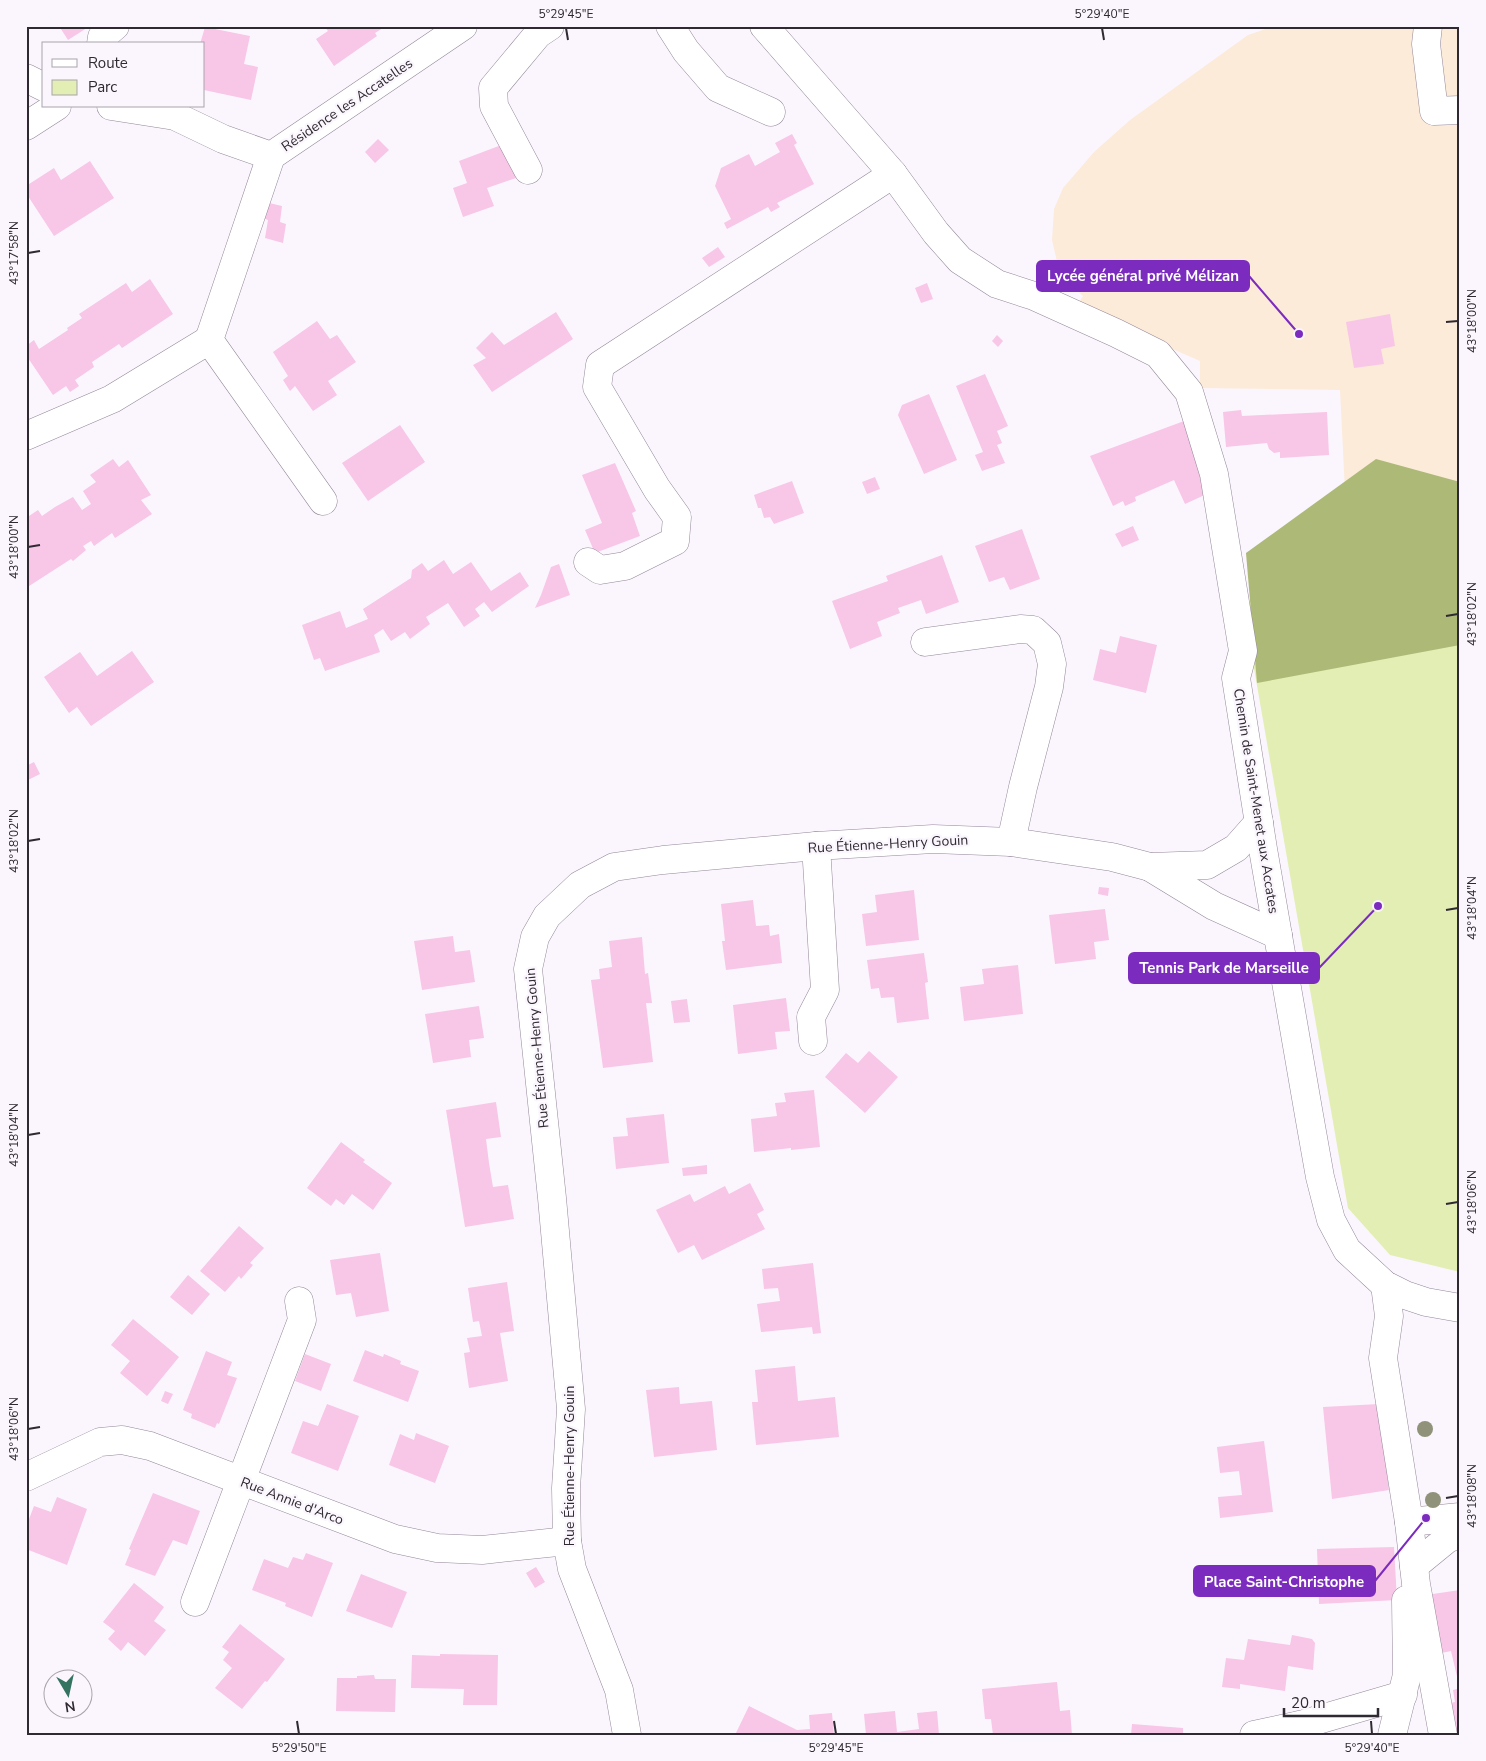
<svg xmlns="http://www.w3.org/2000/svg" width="1486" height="1761" font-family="'Nunito Sans',sans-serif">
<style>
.education{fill:#fcebd9}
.green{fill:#e2eeb3}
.forest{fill:#adb977}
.building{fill:#f8c6e6}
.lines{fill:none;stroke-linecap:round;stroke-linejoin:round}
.minor-casing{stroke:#948799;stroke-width:29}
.path{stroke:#bab5bd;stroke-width:3;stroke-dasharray:4 4;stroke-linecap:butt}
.minor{stroke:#fff;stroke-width:28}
.tree{fill:#909279}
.ticks{fill:none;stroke:#2f2931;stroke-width:2}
.labels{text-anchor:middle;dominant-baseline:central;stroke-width:4.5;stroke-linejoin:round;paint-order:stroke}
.street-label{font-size:14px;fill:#2f2931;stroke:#fbf6fe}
.leader{fill:none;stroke:#7b2cbf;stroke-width:2}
.callout-dot{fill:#7b2cbf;stroke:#fbf6fe;stroke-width:2}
.callout{fill:#7b2cbf;stroke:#7b2cbf;stroke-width:2}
.callout-label{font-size:15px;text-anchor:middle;font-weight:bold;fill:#fff}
.neatline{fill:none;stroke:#2f2931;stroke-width:2}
.ticks-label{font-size:12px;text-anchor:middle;fill:#2f2931}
</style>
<rect width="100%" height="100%" fill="#fbf6fe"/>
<polygon class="education" points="1274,26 1460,26 1460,585 1350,593 1340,390 1200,388 1200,361 1076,307 1083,296 1060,275 1052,240 1054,209 1063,188 1094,152 1130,120 1248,35"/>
<polygon class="green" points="1460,585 1460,1272 1390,1255 1348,1208 1243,605 1350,593"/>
<polygon class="forest" points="1376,459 1460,482 1460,645 1257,683 1246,553"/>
<g class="building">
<polygon points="59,26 90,26 68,40"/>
<polygon points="324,26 386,26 375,33 377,36 334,66 316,39 328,31"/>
<polygon points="205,27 250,36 244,64 258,67 251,100 204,90 204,44 200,44"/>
<polygon points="792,134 797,143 794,145 814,184 777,203 780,207 771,212 768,207 727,229 724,223 731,219 715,186 721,168 749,154 755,166 780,152 775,143"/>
<polygon points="378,139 389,150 375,163 365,152"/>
<polygon points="504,144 516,178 487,188 494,206 463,217 453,188 467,183 459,161"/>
<polygon points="90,161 114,198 54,236 26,193 26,186 54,168 61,180"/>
<polygon points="265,202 282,206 280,222 286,224 283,243 265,238 268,220 263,218"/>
<polygon points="718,247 725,257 709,267 702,258"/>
<polygon points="150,279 173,314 122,348 119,344 92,362 94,367 75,380 79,386 70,392 66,386 53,395 26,355 26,346 34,340 39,349 68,330 67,328 82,318 79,314 126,283 132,292"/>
<polygon points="927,283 933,299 921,303 915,288"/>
<polygon points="556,312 573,339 492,392 473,365 486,358 476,348 492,332 504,345"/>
<polygon points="1390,314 1395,346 1381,349 1384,364 1354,368 1346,322"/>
<polygon points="317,321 330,339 337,335 356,362 328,381 337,395 313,411 295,386 290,391 283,380 288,376 273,352"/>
<polygon points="997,335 1003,341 998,347 992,341"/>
<polygon points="985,374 1008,426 997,431 1002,443 997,445 1005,463 982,471 975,455 983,452 956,386"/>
<polygon points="929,394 957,460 924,474 898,415 902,405"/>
<polygon points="1241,410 1242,416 1327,412 1329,455 1280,458 1280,452 1274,453 1269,449 1267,443 1226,447 1223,412"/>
<polygon points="1184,421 1209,493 1185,504 1174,480 1135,497 1136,501 1125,506 1123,501 1113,506 1090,456"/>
<polygon points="400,425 425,462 368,501 342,463"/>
<polygon points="113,459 119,467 128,460 151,495 141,500 152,514 115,538 112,533 94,546 91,541 83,546 86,550 73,561 71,559 26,588 26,518 38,510 42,516 55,507 73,497 82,510 91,504 83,491 96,482 90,475"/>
<polygon points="615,463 636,511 632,513 640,536 595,553 585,530 602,523 582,475"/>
<polygon points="875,477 880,489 867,494 862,482"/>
<polygon points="792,481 804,513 774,524 770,517 764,518 761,508 758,508 754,495"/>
<polygon points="1133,526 1139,540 1122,547 1115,534"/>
<polygon points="1022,529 1040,579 1010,590 1004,577 989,582 975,546"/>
<polygon points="942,555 959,602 926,614 921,600 898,608 900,613 877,622 882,636 850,649 832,601 888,581 886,576"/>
<polygon points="444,560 453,574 471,562 491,591 520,572 529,586 492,612 484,602 475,609 480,616 464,627 448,603 426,617 430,624 410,639 405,632 391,641 383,629 374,635 380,652 325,671 320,658 314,660 302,625 340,611 346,628 368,619 363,609 411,578 412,570 422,563 428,571"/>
<polygon points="559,564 570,595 535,608 541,595 551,567"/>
<polygon points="1120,636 1157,645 1146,693 1093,680 1100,649 1116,653"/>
<polygon points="132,651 154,682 91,726 77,707 69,713 44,677 80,652 97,676"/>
<polygon points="34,762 40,774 26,781 26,766"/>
<polygon points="1099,887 1109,888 1108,896 1098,894"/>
<polygon points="914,890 919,940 866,946 862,914 877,912 875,895"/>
<polygon points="753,900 756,926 769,925 770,936 779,934 782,963 726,970 722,941 725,941 721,904"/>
<polygon points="1105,909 1109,940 1094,942 1096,959 1055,964 1049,915"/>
<polygon points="453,936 455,952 470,950 475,982 422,990 414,941"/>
<polygon points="642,937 645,974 648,973 652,1003 646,1003 653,1062 603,1068 591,980 600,979 599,969 612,967 609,941"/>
<polygon points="924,953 928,982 925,983 929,1019 897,1023 894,997 881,998 879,988 871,989 867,960"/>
<polygon points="1018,965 1023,1014 964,1021 960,987 984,984 982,969"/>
<polygon points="786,998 790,1031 775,1032 777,1049 738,1054 733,1005"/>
<polygon points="687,999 690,1022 674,1023 671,1001"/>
<polygon points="479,1006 484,1038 469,1040 471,1057 433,1063 425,1014"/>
<polygon points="869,1051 898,1077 865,1113 825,1077 846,1053 858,1063"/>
<polygon points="814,1090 820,1147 791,1150 791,1148 754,1152 751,1119 777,1116 775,1103 786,1102 784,1093"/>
<polygon points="496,1102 501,1137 486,1139 489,1163 493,1187 508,1185 514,1219 465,1227 446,1110"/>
<polygon points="664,1114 669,1163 616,1169 613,1137 628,1136 626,1118"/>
<polygon points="341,1142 365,1160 363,1162 392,1183 373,1210 352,1194 344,1205 336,1199 331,1206 307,1188"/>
<polygon points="707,1165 707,1174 683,1176 682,1168"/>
<polygon points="750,1183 764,1210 757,1214 765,1229 702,1260 694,1245 678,1253 656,1210 690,1194 694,1202 725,1186 729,1194"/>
<polygon points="239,1226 264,1248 250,1263 253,1265 241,1279 239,1276 225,1292 200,1271"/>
<polygon points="380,1253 389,1311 356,1317 351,1293 336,1295 330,1260"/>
<polygon points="813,1263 821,1333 813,1334 812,1327 761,1332 757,1304 780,1301 778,1288 764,1289 762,1269"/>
<polygon points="188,1275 210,1294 192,1315 170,1297"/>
<polygon points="507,1282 514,1331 500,1333 508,1381 469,1388 464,1353 470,1352 467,1338 482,1336 479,1321 473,1322 468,1288"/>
<polygon points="133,1319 179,1357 147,1396 120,1373 130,1361 111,1345"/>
<polygon points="365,1350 383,1357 384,1354 401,1361 400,1364 419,1371 408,1402 353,1381"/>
<polygon points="206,1351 232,1362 227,1375 237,1378 219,1424 217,1423 215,1428 191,1418 192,1414 183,1410"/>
<polygon points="305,1354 331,1364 321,1391 295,1381"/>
<polygon points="795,1366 798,1401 835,1397 839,1437 756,1445 752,1402 758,1402 755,1370"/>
<polygon points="679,1387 680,1404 712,1401 717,1450 654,1457 646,1390"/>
<polygon points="165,1391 173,1394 168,1404 161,1401"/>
<polygon points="327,1404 359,1416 338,1471 291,1453 303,1421 318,1426"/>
<polygon points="1379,1404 1389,1490 1332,1499 1323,1407"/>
<polygon points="416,1433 449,1446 435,1483 389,1465 400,1434 414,1440"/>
<polygon points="1264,1441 1273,1512 1220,1518 1218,1497 1242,1495 1239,1471 1220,1473 1217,1447"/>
<polygon points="153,1493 200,1511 187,1545 173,1540 155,1576 125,1565 131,1550 129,1549"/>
<polygon points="57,1497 87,1509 67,1565 26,1549 26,1527 34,1506 51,1512"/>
<polygon points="1394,1547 1397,1600 1319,1604 1317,1549"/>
<polygon points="306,1553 333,1563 312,1617 285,1606 286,1603 252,1590 264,1559 288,1568 293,1557 303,1560"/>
<polygon points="536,1567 545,1582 535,1588 526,1573"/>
<polygon points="361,1574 407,1592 392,1628 346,1611"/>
<polygon points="134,1583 164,1607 154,1621 166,1630 145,1656 128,1642 121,1651 108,1639 115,1631 103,1622"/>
<polygon points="1460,1590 1460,1685 1459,1685 1451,1651 1437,1654 1426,1595"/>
<polygon points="240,1624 285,1659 267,1682 265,1681 242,1709 215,1688 232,1668 223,1660 229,1652 222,1647"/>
<polygon points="1292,1635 1312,1639 1315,1643 1313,1670 1288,1666 1285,1691 1240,1684 1240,1689 1222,1687 1226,1658 1244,1660 1248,1639 1290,1645"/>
<polygon points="440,1654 498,1655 497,1705 463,1705 464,1689 411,1688 412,1655 440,1656"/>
<polygon points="374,1675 375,1679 396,1679 395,1712 336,1711 337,1678 357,1678 357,1676"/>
<polygon points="1057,1682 1060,1711 1070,1710 1072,1735 993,1735 991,1719 985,1719 982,1689"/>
<polygon points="1460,1688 1460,1735 1450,1735 1445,1704 1455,1702 1453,1690"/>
<polygon points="749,1706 797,1730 810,1729 809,1715 832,1713 834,1735 735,1735"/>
<polygon points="895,1711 897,1732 919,1729 917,1713 937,1711 939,1735 866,1735 864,1714"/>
<polygon points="1132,1724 1183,1728 1183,1735 1131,1735"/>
</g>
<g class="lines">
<defs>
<g id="minor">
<polyline points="670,26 686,51 718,88 771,112"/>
<polyline points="764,26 893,174 936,233 960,260 997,284 1034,296 1116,333 1158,354 1189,392 1214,474 1243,651 1236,678 1263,849 1309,1115 1320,1177 1331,1220 1347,1250 1385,1285 1405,1295 1426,1302 1460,1308"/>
<polyline points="1428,26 1426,44 1434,111 1460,110"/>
<polyline points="101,44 102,37 115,26"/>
<polyline points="26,78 44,87"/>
<polyline points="111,106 175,116 223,139 271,156 463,26"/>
<polyline points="26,126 57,106"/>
<polyline points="271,156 209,340 323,501"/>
<polyline points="528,170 494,106 493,88 538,34 550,26"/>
<polyline points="26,436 112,399 209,340"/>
<polyline points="588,562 600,570 625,566 675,541 677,517 657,489 597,387 600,365 893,174"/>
<polyline points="925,642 1020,629 1033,630 1047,643 1052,664 1049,687 1023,787 1011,842"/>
<polyline points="1150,867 1214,906 1278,935"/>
<polyline points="813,1041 811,1017 825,990 816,846"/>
<polyline points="1385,1285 1389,1316 1383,1358 1409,1522 1416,1584 1443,1735"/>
<polyline points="26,1477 100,1442 122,1440 150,1446 395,1539 437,1548 482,1550 567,1541"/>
<polyline points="1409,1522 1460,1517"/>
<polyline points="1414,1566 1447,1539 1460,1533"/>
<polyline points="195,1602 302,1320 299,1301"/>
<polyline points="627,1735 619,1690 572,1569 567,1541 566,1488 571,1409 552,1198 528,969 535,937 547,916 580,885 614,867 663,860 816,846 933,839 1011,842 1112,857 1150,867 1207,865 1236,848 1259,822"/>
<polyline points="1254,1735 1304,1724 1403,1695"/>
<polyline points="1392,1735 1407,1675 1406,1600"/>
</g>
</defs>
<use href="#minor" class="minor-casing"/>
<polyline class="path" points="1245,953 1251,966"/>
<use href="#minor" class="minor"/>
</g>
<g class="tree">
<circle cx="1425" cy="1429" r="8"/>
<circle cx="1433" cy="1500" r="8"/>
</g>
<path class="ticks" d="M566 28 568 40M1102 28 1104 40M28 253 40 251M1446 322 1458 321M28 547 40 545M1446 616 1458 614M28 841 40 839M1446 910 1458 908M28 1135 40 1133M1446 1204 1458 1202M28 1429 40 1427M1446 1498 1458 1496M297 1721 299 1734M834 1721 836 1734M1371 1721 1372 1734"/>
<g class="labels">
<g class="street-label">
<text transform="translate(347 105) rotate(-34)">Résidence les Accatelles</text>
<text transform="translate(1256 801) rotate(81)">Chemin de Saint-Menet aux Accates</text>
<text transform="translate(888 844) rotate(-3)">Rue Étienne-Henry Gouin</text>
<text transform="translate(537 1048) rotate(-95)">Rue Étienne-Henry Gouin</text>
<text transform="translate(569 1466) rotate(-90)">Rue Étienne-Henry Gouin</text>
<text transform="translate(292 1501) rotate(21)">Rue Annie d'Arco</text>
</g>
</g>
<path class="leader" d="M1299 334L1249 276M1378 906L1319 968M1426 1518L1375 1581"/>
<g class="callout-dot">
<circle cx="1299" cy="334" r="5"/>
<circle cx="1378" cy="906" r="5"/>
<circle cx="1426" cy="1518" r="5"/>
</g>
<g class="callout">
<rect x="1037" y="261" width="212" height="30" rx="5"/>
<rect x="1129" y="953" width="190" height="30" rx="5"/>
<rect x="1194" y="1566" width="181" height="30" rx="5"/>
</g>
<g class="callout-label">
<text x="1143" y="281">Lycée général privé Mélizan</text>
<text x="1224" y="973">Tennis Park de Marseille</text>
<text x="1284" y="1587">Place Saint-Christophe</text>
</g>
<rect width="1486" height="1761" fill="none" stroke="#fbf6fe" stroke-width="55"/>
<rect x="42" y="42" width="162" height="65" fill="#fbf6fe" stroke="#a9a4ac"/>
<rect x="52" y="59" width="25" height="8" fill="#ffffff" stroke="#a9a4ac"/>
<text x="88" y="68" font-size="15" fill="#2f2931">Route</text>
<rect x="52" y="80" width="25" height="15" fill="#e2eeb3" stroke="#a9a4ac"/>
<text x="88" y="92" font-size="15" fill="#2f2931">Parc</text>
<g transform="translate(68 1694) rotate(171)"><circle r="24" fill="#fbf6fe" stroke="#a9a4ac"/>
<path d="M0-4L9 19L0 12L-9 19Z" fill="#347360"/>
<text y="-8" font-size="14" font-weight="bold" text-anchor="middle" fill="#2f2931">N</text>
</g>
<path d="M1284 1708v8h94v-8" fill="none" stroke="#2f2931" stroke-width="2.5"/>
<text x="1291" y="1708" font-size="15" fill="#2f2931" stroke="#fbf6fe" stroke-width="4" paint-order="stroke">20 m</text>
<rect x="28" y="28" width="1430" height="1706" class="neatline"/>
<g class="ticks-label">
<text x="566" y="18">5°29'45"E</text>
<text x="1102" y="18">5°29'40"E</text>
<text transform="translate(14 253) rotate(-90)" y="4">43°17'58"N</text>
<text transform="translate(1472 321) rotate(-90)" y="4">43°18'00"N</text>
<text transform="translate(14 547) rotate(-90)" y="4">43°18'00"N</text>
<text transform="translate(1472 614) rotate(-90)" y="4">43°18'02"N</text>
<text transform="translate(14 841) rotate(-90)" y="4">43°18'02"N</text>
<text transform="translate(1472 908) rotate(-90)" y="4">43°18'04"N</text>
<text transform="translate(14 1135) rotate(-90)" y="4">43°18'04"N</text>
<text transform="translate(1472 1202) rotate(-90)" y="4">43°18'06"N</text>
<text transform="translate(14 1429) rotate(-90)" y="4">43°18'06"N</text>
<text transform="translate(1472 1496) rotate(-90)" y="4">43°18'08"N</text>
<text x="299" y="1752">5°29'50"E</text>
<text x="836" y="1752">5°29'45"E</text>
<text x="1372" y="1752">5°29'40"E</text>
</g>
</svg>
